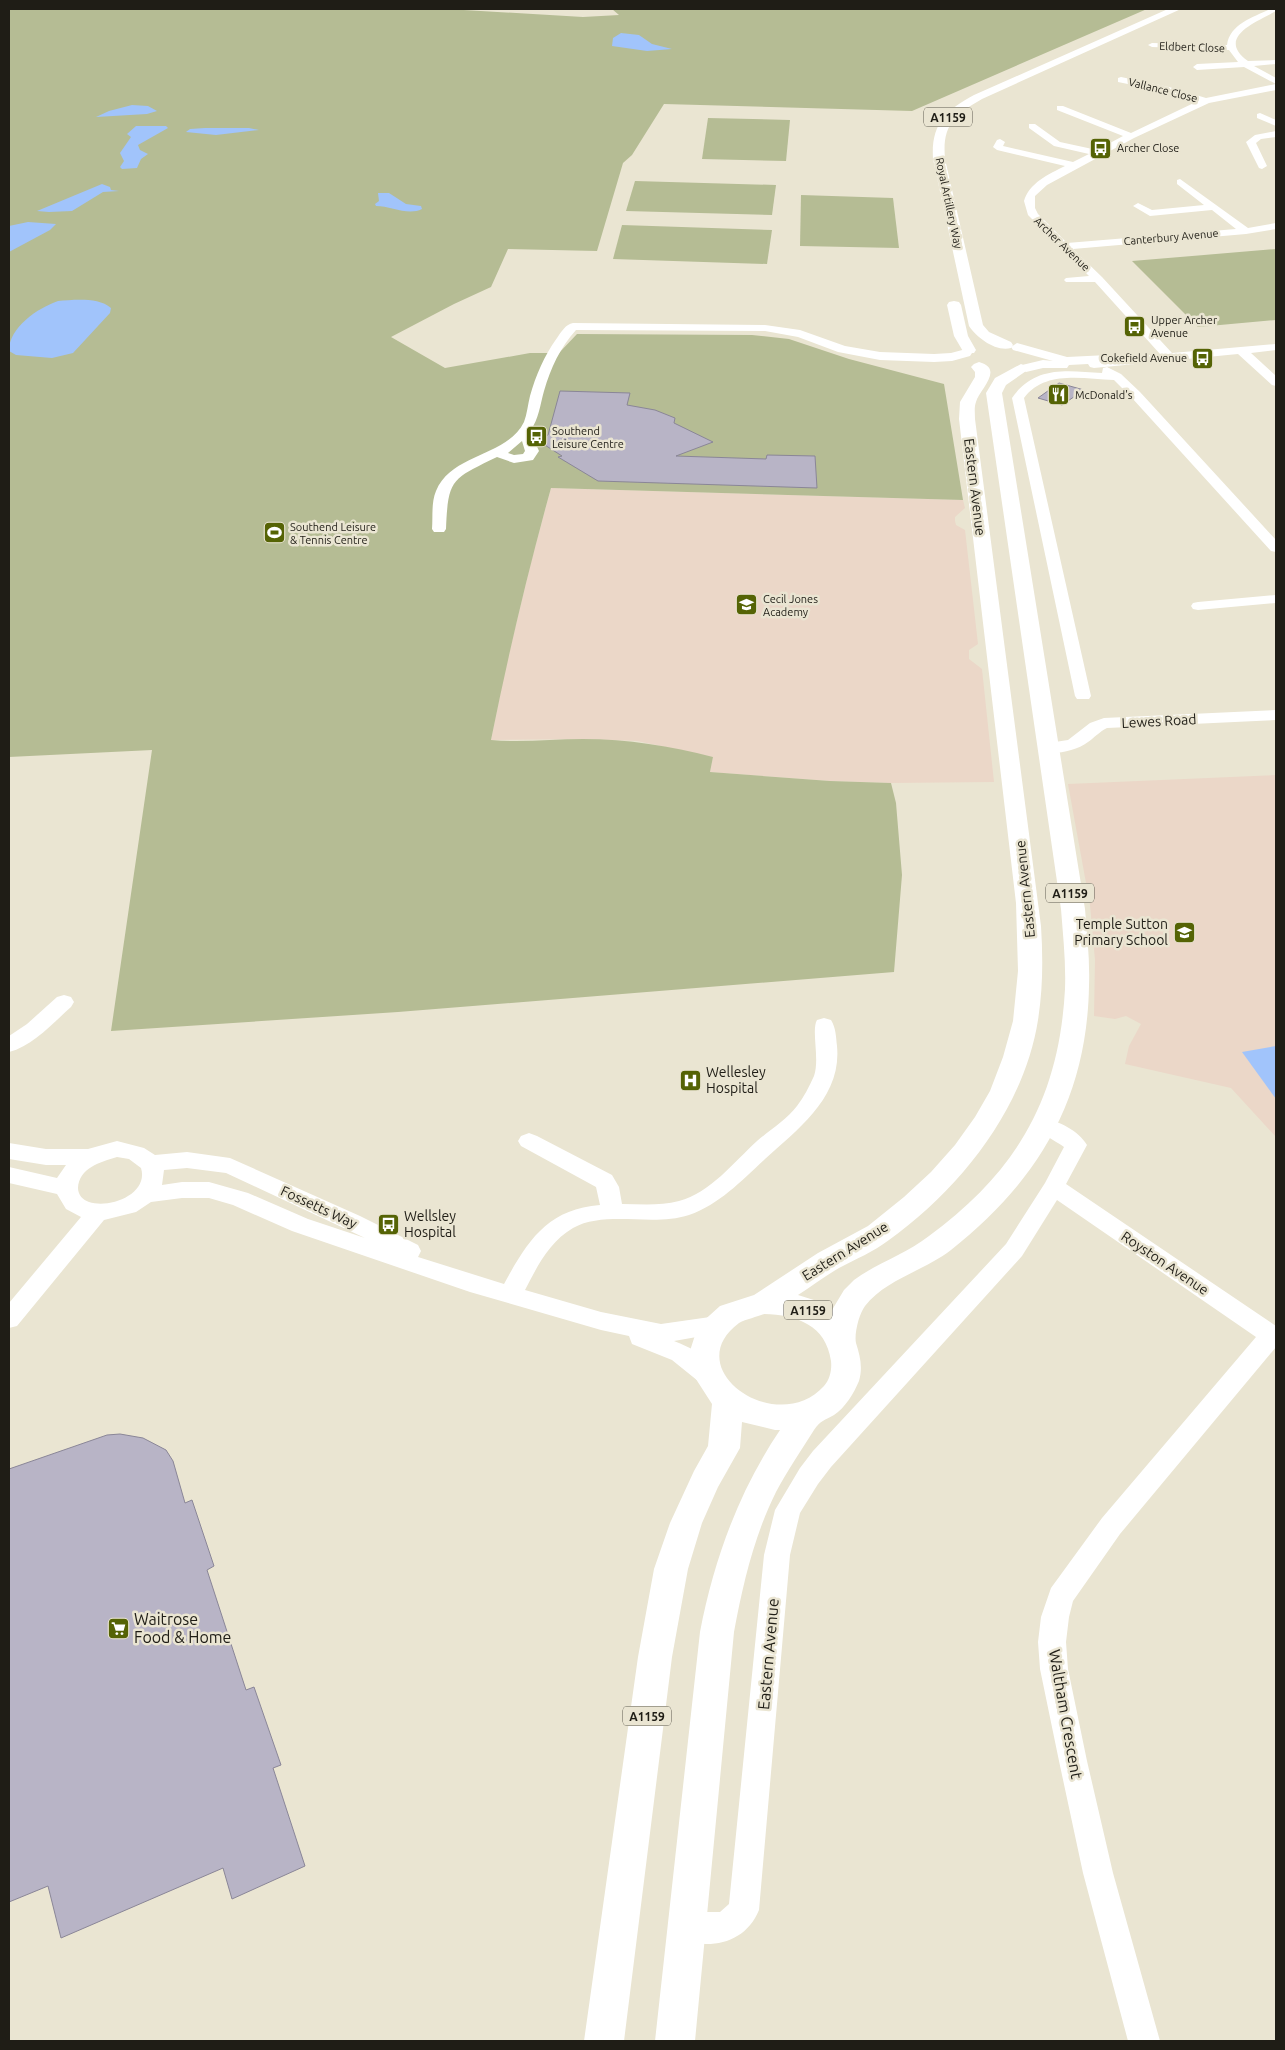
<svg xmlns="http://www.w3.org/2000/svg" width="1285" height="2050" font-family="Ubuntu,sans-serif">
<style>
.education{fill:#ebd7c8}
.green{fill:#b5bc94}
.water{fill:#a1c4fb}
.building{fill:#b8b4c6;stroke:#8a8697}
.lines{fill:none;stroke-linecap:round;stroke-linejoin:round}
.minor{fill:#fff;fill-rule:evenodd}
.major{fill:#fff;fill-rule:evenodd}
.labels{text-anchor:middle;dominant-baseline:central;stroke-width:5;stroke-linejoin:round;paint-order:stroke}
.far-street-label{font-size:11px;fill:#1f1d16;stroke:#eae5d2}
.far-poi-label{font-size:11px;fill:#1f1d16;stroke:#eae5d2;text-anchor:start}
.shield{fill:#eae5d2;stroke:#5c594e;stroke-width:1}
.shield-label{font-size:12px;font-weight:bold;fill:#1f1d16}
.street-label{font-size:14px;fill:#1f1d16;stroke:#eae5d2}
.poi-label{font-size:14px;fill:#1f1d16;stroke:#eae5d2;text-anchor:start}
.near-poi-label{font-size:16px;fill:#1f1d16;stroke:#eae5d2;text-anchor:start}
.near-street-label{font-size:16px;fill:#1f1d16;stroke:#eae5d2}
</style>
<rect width="100%" height="100%" fill="#eae5d2"/>
<g class="education">
<polygon points="551,488 963,500 965,508 955,517 955,521 956,525 965,530 978,644 969,650 969,659 982,669 994,782 891,783 830,781 710,772 713,757 637,741 585,739 491,740 504,675 530,566"/>
<polygon points="1276,775 1276,1137 1231,1088 1125,1064 1129,1046 1141,1024 1126,1016 1115,1019 1094,1016 1095,960 1090,905 1068,784"/>
</g>
<g class="green">
<path d="M9 9H447L583 17 619 15 612 9H1147L912 111 664 104 632 155 623 163 597 251 508 249 491 287 454 304 391 337 445 368 530 353H559L577 334 752 335 789 339 849 359 944 384 963 500 551 488C528 571 508 655 491 740 521 743 553 739 583 739 628 739 670 746 713 757L710 772 830 781 891 783 896 803 902 875 894 972 398 1012 111 1031 152 750 9 757Z"/>
<polygon points="708,118 790,120 786,161 702,159"/>
<polygon points="635,181 776,185 772,215 626,211"/>
<polygon points="801,195 893,198 899,248 800,246"/>
<polygon points="622,225 772,230 767,264 613,259"/>
<polygon points="1276,249 1276,320 1198,327 1132,261"/>
</g>
<g class="water">
<polygon points="621,33 639,35 652,44 672,49 647,51 612,46 613,38"/>
<polygon points="132,105 148,106 157,111 147,114 96,117 109,111"/>
<polygon points="136,126 166,126 168,128 138,145 140,150 148,154 141,159 137,168 122,169 120,167 124,161 120,153 131,137 127,134"/>
<polygon points="205,128 249,128 259,130 216,135 186,132 190,129"/>
<polygon points="102,184 110,187 111,190 119,191 103,192 72,211 49,212 37,211"/>
<path d="M378 193H389L406 204 421 206 422 209C408 216 391 206 376 206L375 204 379 201Z"/>
<polygon points="28,222 56,224 50,230 9,252 9,226"/>
<path d="M58 301C74 300 98 297 111 308L110 313 73 353 52 358 16 355 9 351C9 327 38 308 58 301Z"/>
<polygon points="1276,1046 1276,1099 1242,1052"/>
</g>
<g class="building">
<polygon points="1059,383 1084,390 1062,405 1038,398"/>
<polygon points="560,391 630,393 627,405 655,410 675,418 674,423 713,442 676,456 766,459 767,455 815,456 817,488 598,481 558,457 562,456 537,440 548,435"/>
<polygon points="120,1434 143,1438 166,1450 173,1461 185,1503 192,1500 214,1566 207,1570 246,1690 254,1687 281,1765 273,1768 305,1866 232,1899 223,1868 61,1938 48,1886 9,1902 9,1469 107,1435"/>
</g>
<g class="lines">
<g class="minor">
<path d="M1270 9H1276V11C1257 22 1215 37 1248 61L1276 60V64L1254 66 1276 78V84L1244 67 1197 70 1193 67 1197 64 1238 62 1229 50 1152 47 1148 45 1152 43 1227 45C1230 24 1252 18 1270 9Z"/>
<path d="M1121 77 1169 87 1206 98 1276 84V90L1209 103 1134 138 1047 185 1035 196V208L1038 214 1067 243 1236 229 1212 210 1150 216 1133 206 1138 203 1152 210 1204 205 1177 184V180L1180 179 1248 228 1276 223V229L1246 234 1073 249 1102 277 1172 353 1276 344V350L1251 353 1276 376V386L1272 385 1238 354 1094 368 1090 367 1088 364 1069 365 1067 368H1043L1026 372 1020 368 1022 365 1043 360 1053 361 1013 350 1011 347 1017 343 1067 357 1108 355 1114 359 1160 354 1095 282H1066L1064 280 1066 278 1089 276 1028 215 1024 201C1029 183 1049 174 1065 166L997 150 993 147 997 140 1000 139 1005 142 1003 146 1073 162 1089 154 1054 146 1029 128V124H1035L1060 142 1097 150 1123 136 1057 110V106H1063L1131 133 1198 101 1167 92 1118 82V78Z"/>
<polygon points="1260,113 1276,120 1276,126 1257,118 1257,114"/>
<polygon points="1276,131 1276,137 1261,139 1256,143 1267,166 1262,169 1259,168 1246,142 1255,135"/>
<path d="M573 323 765 325 800 330 845 346 880 352 934 354 951 353 966 349 972 353 970 356 952 361 934 362 880 360 838 352 798 337 765 331 576 330C560 348 551 367 544 391 540 405 539 419 530 431L539 451 533 460 514 463 497 457C452 479 448 478 446 529L444 532H434L432 529C433 517 431 503 436 491 452 453 507 457 524 422 527 414 528 404 530 396 536 375 544 356 557 338 561 332 566 324 573 323ZM522 441 525 451 523 454 514 455 508 453Z"/>
<path d="M1107 367 1121 374 1140 392 1276 540V552L1271 551 1132 398 1114 380C1083 379 1045 370 1024 398L1091 696 1089 699H1077L1075 696 1012 398C1035 365 1067 371 1102 373L1103 368Z"/>
<polygon points="1276,595 1276,603 1198,610 1193,609 1191,606 1193,603 1198,602"/>
<path d="M1276 710V720L1107 728C1099 732 1094 738 1088 742 1076 751 1056 755 1042 752L1040 748 1042 744 1068 740 1090 723 1104 718Z"/>
<path d="M64 995 71 997 74 1002 71 1007C53 1023 33 1046 9 1052V1036L27 1024 57 997Z"/>
<path d="M824 1018 831 1020C836 1028 836 1037 837 1046 842 1097 798 1129 765 1159 741 1181 720 1204 689 1215 653 1227 606 1210 573 1228 549 1242 537 1267 525 1290L601 1312 661 1324 717 1316 725 1318 729 1325 725 1332 674 1341C690 1347 711 1358 719 1374L716 1381 707 1384 698 1381 672 1360 632 1344 629 1336 601 1330 470 1292 292 1231 233 1205 209 1198H182L151 1202 136 1212 104 1220 17 1326 9 1328V1303L81 1217 66 1209 57 1194 9 1183V1167L57 1178 66 1165H46L9 1159V1143L46 1149H88L117 1141 144 1148 155 1155 187 1152 230 1158 360 1216 418 1245 421 1251 418 1257 504 1284C527 1242 547 1209 600 1205L596 1187 521 1146 518 1141 521 1136 529 1133 537 1136 612 1175 619 1187 622 1204C640 1204 660 1206 679 1201 710 1193 734 1162 757 1141 770 1130 786 1120 797 1106 804 1097 809 1087 814 1076 820 1059 811 1030 817 1020ZM117 1157 129 1159 141 1168C149 1194 110 1209 89 1202 83 1200 78 1195 78 1188 79 1168 100 1162 117 1157ZM187 1168 226 1173 365 1238 308 1219 248 1193 209 1182H182L162 1185 164 1170Z"/>
<path d="M1043 1117C1059 1122 1078 1130 1087 1145L1066 1184 1276 1326V1347L1120 1534 1073 1601 1069 1617 1066 1642 1068 1669 1087 1761 1113 1873 1160 2041H1128L1083 1873 1059 1761 1040 1669 1038 1642 1041 1617 1051 1588 1102 1518 1256 1337 1057 1200 1022 1256 831 1467 818 1484 800 1513 790 1555 759 1910C745 1944 709 1951 676 1938L672 1927 676 1916 687 1912H720L729 1904 764 1555 775 1510 800 1468 813 1451 1006 1244 1045 1183 1064 1147C1056 1141 1036 1131 1032 1125L1036 1120Z"/>
</g>
<g class="major">
<path d="M1168 9H1181L982 99C954 115 942 125 945 159L983 325 989 332 1011 342 1013 345 1011 348C996 352 977 338 969 326L933 159C931 124 945 111 974 95Z"/>
<polygon points="954,301 959,302 961,305 968,336 976,350 974,353 964,353 954,336 947,305 949,302"/>
<path d="M979 362C1005 369 979 390 976 402 974 407 975 414 975 419L1041 926C1043 957 1043 989 1038 1020 1024 1109 960 1189 889 1240 873 1252 856 1259 839 1268 825 1276 812 1286 798 1295L817 1301 832 1310 844 1290 854 1280C877 1263 906 1254 929 1236 1017 1171 1059 1099 1065 989 1066 962 1063 936 1061 909L986 393 995 378 1021 364 1026 366 1029 369 1006 385 1002 393 1085 909C1087 935 1090 960 1089 986 1087 1100 1038 1181 951 1250 924 1271 886 1279 865 1306 859 1314 854 1334 856 1343 860 1356 863 1367 859 1381 854 1393 845 1408 834 1415 825 1420 820 1421 814 1430 801 1451 787 1471 776 1492 754 1536 743 1584 734 1632L695 2041H655L700 1632C714 1559 739 1491 780 1430H775L742 1422 740 1448 718 1487 702 1523 688 1569 672 1657 624 2041H584L638 1657 654 1569 670 1523 694 1471 708 1446 712 1404 694 1376 689 1354 696 1332 700 1324 720 1306 754 1295 818 1253 868 1226 904 1197 931 1172 955 1145 975 1117 990 1091 1003 1057 1013 1021 1018 971 1016 903 959 419 960 402 975 377V372L971 367 974 364ZM764 1314C797 1315 826 1325 831 1361 832 1369 830 1380 824 1386 777 1438 677 1369 739 1323 746 1319 757 1317 764 1314Z"/>
</g>
</g>
<defs>
<symbol id="bus-square" viewBox="-11 -11 22 22"><rect x="-9" y="-9" width="18" height="18" rx="4" fill="#556305" stroke="#eae5d2"/><path d="M-5-6H5V4H4V6H2V4H-2V6H-4V4H-5ZM-3.5-4V0h7V-4ZM-3.5 1.2v1.5H-2V1.2ZM2 1.2v1.5H3.5V1.2Z" fill="#fff"/></symbol>
<symbol id="restaurant-square" viewBox="-11 -11 22 22"><rect x="-9" y="-9" width="18" height="18" rx="4" fill="#556305" stroke="#eae5d2"/><path d="M-5-6h1v4h1v-4h1v4h1v-4h1v5L-1.5 .5V6h-2V.5L-5-1ZM5-6V6H3V1.5H1.5Q1.5-4 5-6Z" fill="#fff"/></symbol>
<symbol id="stadium-square" viewBox="-11 -11 22 22"><rect x="-9" y="-9" width="18" height="18" rx="4" fill="#556305" stroke="#eae5d2"/><path d="M0-5a6.5 5 0 1 0 0 10a6.5 5 0 1 0 0-10ZM-3.5-1.8h7v3.6h-7Z" fill="#fff"/></symbol>
<symbol id="school-square" viewBox="-11 -11 22 22"><rect x="-9" y="-9" width="18" height="18" rx="4" fill="#556305" stroke="#eae5d2"/><path d="M0-5L7-2L0 1L-7-2ZM-4 1L0 2.5L4 1V4Q0 6-4 4Z" fill="#fff"/></symbol>
<symbol id="hospital-square" viewBox="-11 -11 22 22"><rect x="-9" y="-9" width="18" height="18" rx="4" fill="#556305" stroke="#eae5d2"/><path d="M-5-5h3v3.5h4V-5h3V5h-3V1.5h-4V5h-3Z" fill="#fff"/></symbol>
<symbol id="supermarket-square" viewBox="-11 -11 22 22"><rect x="-9" y="-9" width="18" height="18" rx="4" fill="#556305" stroke="#eae5d2"/><path d="M-6-5.5h2.5l.6 2H6L4.5 2H-2.5L-4.4-4H-6ZM-1.5 3.2a1.3 1.3 0 1 0 .1 0ZM3 3.2a1.3 1.3 0 1 0 .1 0Z" fill="#fff"/></symbol>
</defs>
<g fill-rule="evenodd">
<use href="#bus-square" x="1088" y="136" width="25" height="25"/>
<use href="#bus-square" x="1122" y="314" width="25" height="25"/>
<use href="#bus-square" x="1190" y="346" width="25" height="25"/>
<use href="#restaurant-square" x="1046" y="382" width="25" height="25"/>
<use href="#bus-square" x="524" y="424" width="25" height="25"/>
<use href="#stadium-square" x="262" y="520" width="25" height="25"/>
<use href="#school-square" x="734" y="592" width="25" height="25"/>
<use href="#school-square" x="1172" y="920" width="25" height="25"/>
<use href="#hospital-square" x="678" y="1068" width="25" height="25"/>
<use href="#bus-square" x="376" y="1212" width="25" height="25"/>
<use href="#supermarket-square" x="106" y="1616" width="25" height="25"/>
</g>
<g class="labels">
<g class="far-street-label">
<text transform="translate(1192 47) rotate(2)">Eldbert Close</text>
<text transform="translate(1163 90) rotate(14)">Vallance Close</text>
<text transform="translate(949 203) rotate(78)">Royal Artillery Way</text>
<text transform="translate(1171 237) rotate(-5)">Canterbury Avenue</text>
<text transform="translate(1062 244) rotate(44)">Archer Avenue</text>
</g>
<g class="far-poi-label">
<text x="1117" y="148">Archer Close</text>
<text x="1151" y="320">Upper Archer<tspan x="1151" dy="13">Avenue</tspan></text>
<text x="1187" y="358" text-anchor="end">Cokefield Avenue</text>
<text x="1075" y="395">McDonald's</text>
<text x="552" y="431">Southend<tspan x="552" dy="13">Leisure Centre</tspan></text>
<text x="290" y="527">Southend Leisure<tspan x="290" dy="13">&amp; Tennis Centre</tspan></text>
<text x="763" y="599">Cecil Jones<tspan x="763" dy="13">Academy</tspan></text>
</g>
<g class="shield">
<rect x="924" y="107.5" width="48" height="19" rx="4"/>
<rect x="1046" y="883.5" width="48" height="19" rx="4"/>
<rect x="784" y="1300.5" width="48" height="19" rx="4"/>
<rect x="623" y="1706.5" width="48" height="19" rx="4"/>
</g>
<g class="shield-label">
<text x="948" y="117">A1159</text>
<text x="1070" y="893">A1159</text>
<text x="808" y="1310">A1159</text>
<text x="647" y="1716">A1159</text>
</g>
<g class="street-label">
<text transform="translate(975 487) rotate(83)">Eastern Avenue</text>
<text transform="translate(1159 721) rotate(-3)">Lewes Road</text>
<text transform="translate(1025 889) rotate(-96)">Eastern Avenue</text>
<text transform="translate(319 1207) rotate(25)">Fossetts Way</text>
<text transform="translate(845 1251) rotate(-32)">Eastern Avenue</text>
<text transform="translate(1165 1263) rotate(34)">Royston Avenue</text>
</g>
<g class="poi-label">
<text x="1168" y="924" text-anchor="end">Temple Sutton<tspan x="1168" dy="16">Primary School</tspan></text>
<text x="706" y="1072">Wellesley<tspan x="706" dy="16">Hospital</tspan></text>
<text x="404" y="1216">Wellsley<tspan x="404" dy="16">Hospital</tspan></text>
</g>
<g class="near-poi-label">
<text x="134" y="1619">Waitrose<tspan x="134" dy="18">Food &amp; Home</tspan></text>
</g>
<g class="near-street-label">
<text transform="translate(768 1654) rotate(-85)">Eastern Avenue</text>
<text transform="translate(1066 1714) rotate(80)">Waltham Crescent</text>
</g>
</g>
<rect width="1285" height="2050" fill="none" stroke="#1f1d16" stroke-width="20"/>
</svg>
